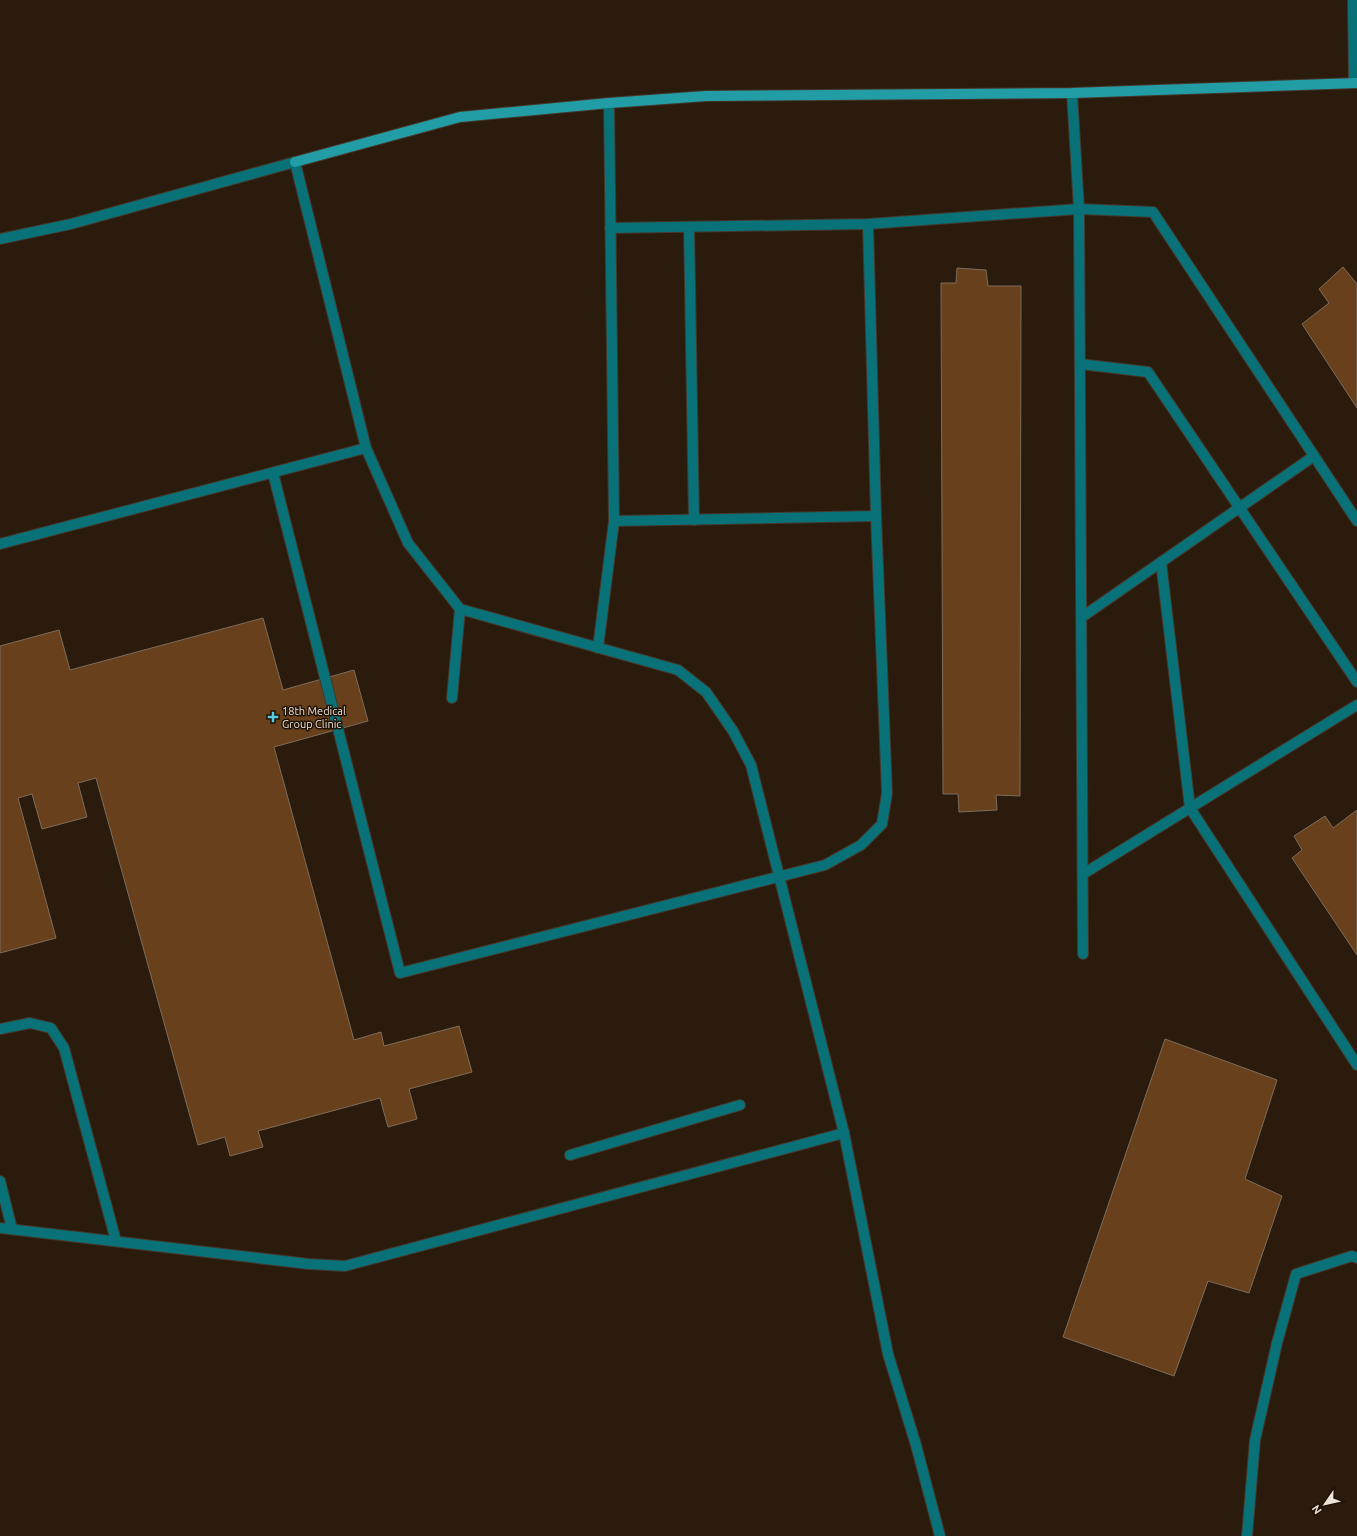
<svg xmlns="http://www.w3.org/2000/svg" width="1357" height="1536" font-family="Ubuntu,sans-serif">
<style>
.building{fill:#68411c;stroke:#7f6c5d}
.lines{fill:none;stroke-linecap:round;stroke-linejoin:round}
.lane-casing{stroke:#45372a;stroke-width:12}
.street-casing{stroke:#45372a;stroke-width:12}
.secondary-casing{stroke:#45372a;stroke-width:12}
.lane{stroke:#097178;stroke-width:10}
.street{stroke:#097178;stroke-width:10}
.secondary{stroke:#239da5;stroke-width:10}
.poi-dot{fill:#54cadd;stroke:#201205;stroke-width:1.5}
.labels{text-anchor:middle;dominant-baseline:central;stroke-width:3;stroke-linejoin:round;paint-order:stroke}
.poi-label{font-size:11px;fill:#eee3da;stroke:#201205;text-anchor:start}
</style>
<rect width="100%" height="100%" fill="#2a1b0d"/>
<g class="building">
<polygon points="1343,267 1357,284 1357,408 1302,324 1329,303 1319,289"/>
<polygon points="957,268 986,270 988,286 1021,286 1020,796 996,795 997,810 959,812 958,794 943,794 941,283 956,283"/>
<polygon points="263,618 283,690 354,670 368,721 274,747 354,1040 381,1032 384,1046 459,1026 472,1072 409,1089 417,1119 388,1127 380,1098 258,1131 263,1147 230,1156 225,1137 198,1145 96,778 78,783 87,817 42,829 32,794 18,798 56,938 0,953 0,646 59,630 70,670"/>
<polygon points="1357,810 1357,955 1292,858 1302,850 1294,836 1325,816 1333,828"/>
<polygon points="1165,1039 1277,1080 1245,1179 1282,1196 1249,1293 1208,1281 1174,1376 1063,1337"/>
</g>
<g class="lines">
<defs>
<g id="lane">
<polyline points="1353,0 1354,83"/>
<polyline points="1072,93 1079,209 1083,954"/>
<polyline points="295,162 366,448 408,543 460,609 678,670 706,692 733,731 751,765 844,1133 888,1354 916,1445 940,1536"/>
<polyline points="689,227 694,520"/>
<polyline points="610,228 868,224 1079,209 1153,212 1357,521"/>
<polyline points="1080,364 1148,372 1357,682"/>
<polyline points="273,473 400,973 825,865 861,845 882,824 887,793 876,516 868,224"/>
<polyline points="614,521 876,516"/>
<polyline points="0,544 366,448"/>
<polyline points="1161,562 1190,808 1357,1065"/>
<polyline points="1082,617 1314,456"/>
<polyline points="598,648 614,521 609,103"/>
<polyline points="452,698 460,609"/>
<polyline points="1083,874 1357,705"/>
<polyline points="0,1029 30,1023 51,1028 64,1048 116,1241"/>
<polyline points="570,1155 740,1105"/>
<polyline points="0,1181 12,1229"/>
<polyline points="0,1228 309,1264 345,1266 844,1133"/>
<polyline points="1247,1536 1255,1440 1277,1343 1296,1274 1352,1256 1357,1258"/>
</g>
<polyline id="street" points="0,239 71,224 295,162"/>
<polyline id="secondary" points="295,162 460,117 609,103 706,96 1072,93 1357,83"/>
</defs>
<use href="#lane" class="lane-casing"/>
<use href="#street" class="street-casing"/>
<use href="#secondary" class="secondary-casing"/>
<use href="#lane" class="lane"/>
<use href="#street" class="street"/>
<use href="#secondary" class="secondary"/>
</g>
<path class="poi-dot" d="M271 711h4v4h4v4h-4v4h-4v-4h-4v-4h4z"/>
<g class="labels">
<g class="poi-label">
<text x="282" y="711">18th Medical<tspan x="282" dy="13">Group Clinic</tspan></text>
</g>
</g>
<g transform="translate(1325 1504) rotate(236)" stroke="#201205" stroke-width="3" paint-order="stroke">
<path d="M0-3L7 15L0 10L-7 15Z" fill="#eee3da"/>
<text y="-6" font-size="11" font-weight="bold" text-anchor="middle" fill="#eee3da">N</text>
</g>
</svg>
